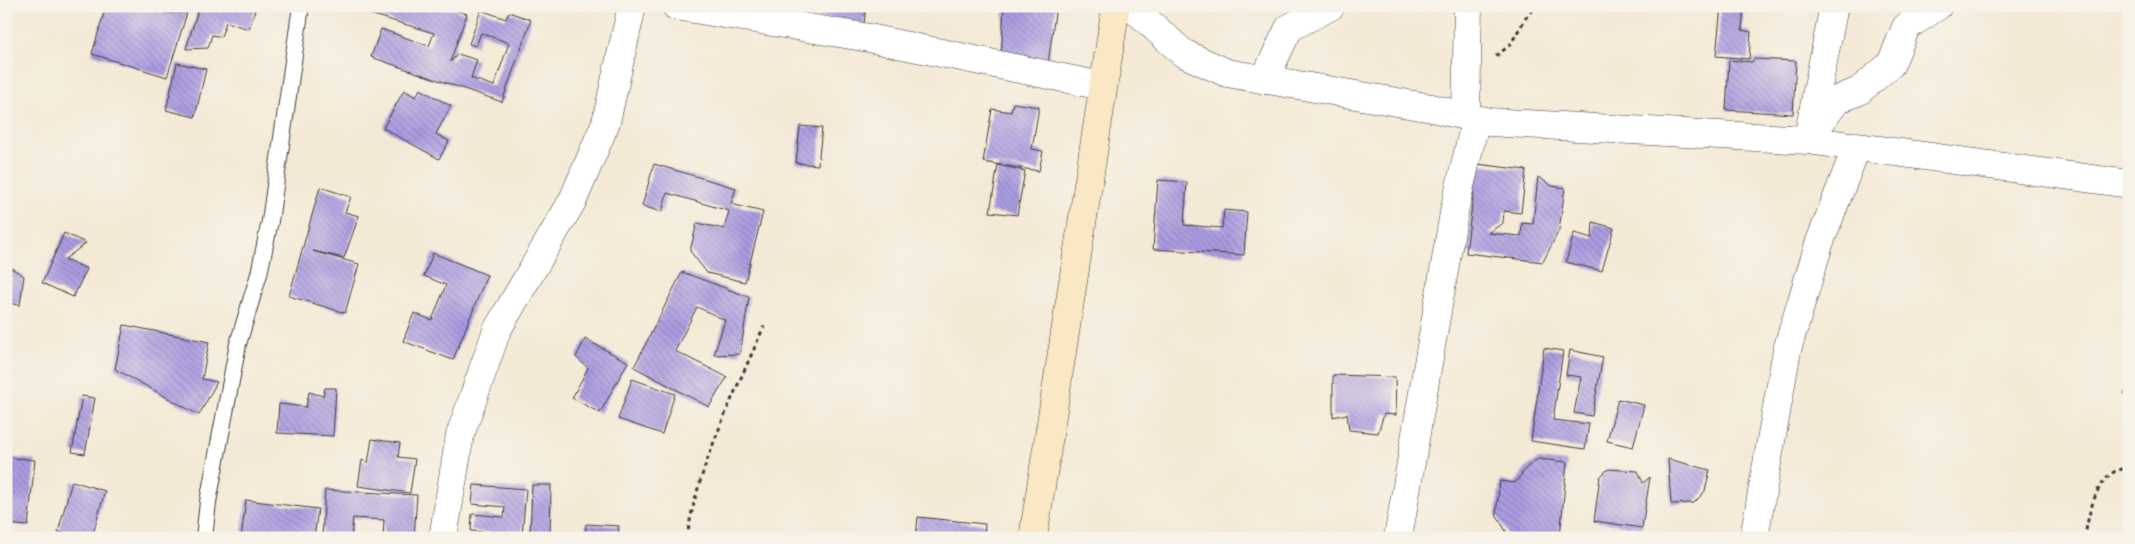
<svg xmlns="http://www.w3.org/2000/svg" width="2135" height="544" font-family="Delius,sans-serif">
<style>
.building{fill:url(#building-back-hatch)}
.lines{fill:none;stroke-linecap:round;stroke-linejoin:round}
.service-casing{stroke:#3c3b38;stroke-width:18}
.minor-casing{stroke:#3c3b38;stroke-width:29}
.secondary-casing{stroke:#3c3b38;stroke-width:29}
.path{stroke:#3c3b38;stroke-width:3;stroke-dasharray:4 4;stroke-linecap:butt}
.service{stroke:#fff;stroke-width:16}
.minor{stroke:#fff;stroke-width:28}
.secondary{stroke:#fae7c3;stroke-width:28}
</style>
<defs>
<pattern id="building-back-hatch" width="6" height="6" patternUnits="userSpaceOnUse" patternTransform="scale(1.25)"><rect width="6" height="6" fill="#ac9ce2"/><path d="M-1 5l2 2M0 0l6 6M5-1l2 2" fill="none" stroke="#8b7eb6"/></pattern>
</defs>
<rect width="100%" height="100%" fill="#f7f3e8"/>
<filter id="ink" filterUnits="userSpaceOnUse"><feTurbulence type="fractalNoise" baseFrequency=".02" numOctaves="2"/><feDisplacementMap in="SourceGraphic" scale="10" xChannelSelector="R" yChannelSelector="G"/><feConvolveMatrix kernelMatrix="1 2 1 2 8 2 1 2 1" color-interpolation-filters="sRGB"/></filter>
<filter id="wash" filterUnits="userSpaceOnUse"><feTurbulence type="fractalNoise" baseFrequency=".0096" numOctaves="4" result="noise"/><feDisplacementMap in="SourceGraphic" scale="20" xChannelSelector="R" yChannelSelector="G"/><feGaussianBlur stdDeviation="1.12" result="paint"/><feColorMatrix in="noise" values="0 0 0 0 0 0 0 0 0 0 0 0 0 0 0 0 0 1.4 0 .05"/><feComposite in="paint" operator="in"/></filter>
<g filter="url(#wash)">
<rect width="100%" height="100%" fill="#f4e9d5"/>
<g id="blocks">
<g class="building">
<polygon points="106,6 167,6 165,13 187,13 167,77 92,54"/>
<polygon points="199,6 242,6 255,10 249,29 226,22 221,37 212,35 208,48 186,49"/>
<polygon points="351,6 444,6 467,14 450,62 458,54 477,60 471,78 494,86 509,43 481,33 476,46 469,44 481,10 506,19 509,12 531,20 502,102 371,57 381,29 429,46 434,33 350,8"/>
<polygon points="808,6 866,6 864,24 807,15"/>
<polygon points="1004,6 1056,6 1048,64 1001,59"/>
<polygon points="1721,6 1744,6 1742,30 1751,32 1749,59 1716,56"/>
<polygon points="1754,59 1796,61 1793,114 1726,110 1729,60 1752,62"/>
<polygon points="177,63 206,69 195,117 166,110"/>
<polygon points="420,89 451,106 436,134 449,141 439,159 383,128 404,90 416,97"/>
<polygon points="1013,103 1039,107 1032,149 1043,151 1039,171 983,162 992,109 1011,112"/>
<polygon points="800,126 822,128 818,165 796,163"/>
<polygon points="654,164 736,188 731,204 763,212 745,282 707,273 690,251 697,223 724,229 729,211 667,193 662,212 642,206"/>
<polygon points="1477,164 1526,170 1521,213 1504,211 1503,223 1488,233 1521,236 1522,223 1533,224 1538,177 1552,186 1565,188 1559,230 1543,262 1466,253"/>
<polygon points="998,165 1025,171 1017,215 990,212"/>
<polygon points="1158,180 1187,182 1184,225 1222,228 1224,210 1247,212 1244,255 1153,249"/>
<polygon points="320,187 351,197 345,212 359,216 344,258 313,251 359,264 345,313 289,296"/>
<polygon points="1593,222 1614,228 1602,271 1566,262 1574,233 1592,238"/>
<polygon points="64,233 86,243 65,259 87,269 73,297 42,283"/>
<polygon points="433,253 487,275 453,360 403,341 414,313 432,320 446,285 424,276"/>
<polygon points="9,267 24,276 20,305 6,303"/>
<polygon points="682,272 749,297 740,354 714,355 725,320 697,307 675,351 727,377 709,407 634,367"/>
<polygon points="124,325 209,342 202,379 217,382 199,415 115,369"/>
<polygon points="585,339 628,362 600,413 572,398 588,368 576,357"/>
<polygon points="1544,348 1563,351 1553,420 1589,424 1585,449 1531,441"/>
<polygon points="1570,350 1603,357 1592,416 1574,413 1581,377 1566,375"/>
<polygon points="1333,375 1395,377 1396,415 1384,414 1378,433 1349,430 1347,414 1333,417"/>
<polygon points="632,379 675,394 662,434 618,419"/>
<polygon points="325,388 336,388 333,436 277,433 279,404 306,407 309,392 323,396"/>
<polygon points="2129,388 2129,399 2124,393"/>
<polygon points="82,396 95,398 85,454 72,452"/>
<polygon points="1618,399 1644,405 1633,447 1607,441"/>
<polygon points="372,439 400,443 398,457 415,459 410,493 358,486 362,460 368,463"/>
<polygon points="6,457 35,460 28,526 6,524"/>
<polygon points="1538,459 1567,462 1560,537 1510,538 1496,514 1500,481 1515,483 1527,467"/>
<polygon points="1668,459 1710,470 1705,491 1694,503 1671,504"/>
<polygon points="1608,469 1638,471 1643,483 1650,477 1642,528 1594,521 1600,477"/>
<polygon points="72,481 105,491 92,538 79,538 58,532"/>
<polygon points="474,485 526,489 522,536 471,531 472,514 504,517 505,507 472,504"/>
<polygon points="532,485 551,485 550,538 530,538"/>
<polygon points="325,490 417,495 414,538 383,538 384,520 353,518 351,538 322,538"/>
<polygon points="246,500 318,509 314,538 241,538"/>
<polygon points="918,517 985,524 984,538 916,538"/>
<polygon points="586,524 619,526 618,538 585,538"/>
<polygon points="553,535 565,536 565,538 553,538"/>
</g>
</g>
</g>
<g filter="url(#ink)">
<use href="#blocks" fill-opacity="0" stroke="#3c3b38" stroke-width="1"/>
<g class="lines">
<defs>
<polyline id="service" points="204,538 208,502 238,344 259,274 270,221 301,6"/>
<g id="minor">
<polyline points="676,6 869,38 1102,86"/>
<polyline points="1131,6 1183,53 1227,73 1432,108 1489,122 1807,140 2129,184"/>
<polyline points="1264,80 1289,28 1331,6"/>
<polyline points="1466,117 1468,6"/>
<polyline points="1809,132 1834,6"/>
<polyline points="1807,140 1837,100 1859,91 1891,64 1906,27 1938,6"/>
<polyline points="443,538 460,435 497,330 573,200 606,122 632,6"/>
<polyline points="1398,538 1455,207 1476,119"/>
<polyline points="1754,538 1787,350 1819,244 1857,146"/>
</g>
<polyline id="secondary" points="1033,538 1116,6"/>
</defs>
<use href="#service" class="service-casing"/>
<use href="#minor" class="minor-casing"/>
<use href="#secondary" class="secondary-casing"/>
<g class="path">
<polyline points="1496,56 1510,45 1528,14 1537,6"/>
<path d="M687 538C697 467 736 391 764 326"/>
<path d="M2085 538C2088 514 2098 466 2129 469"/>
</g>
<use href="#service" class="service"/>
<use href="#minor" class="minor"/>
<use href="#secondary" class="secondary"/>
</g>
</g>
<rect width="2135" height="544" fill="none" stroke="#f7f3e8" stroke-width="25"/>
</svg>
